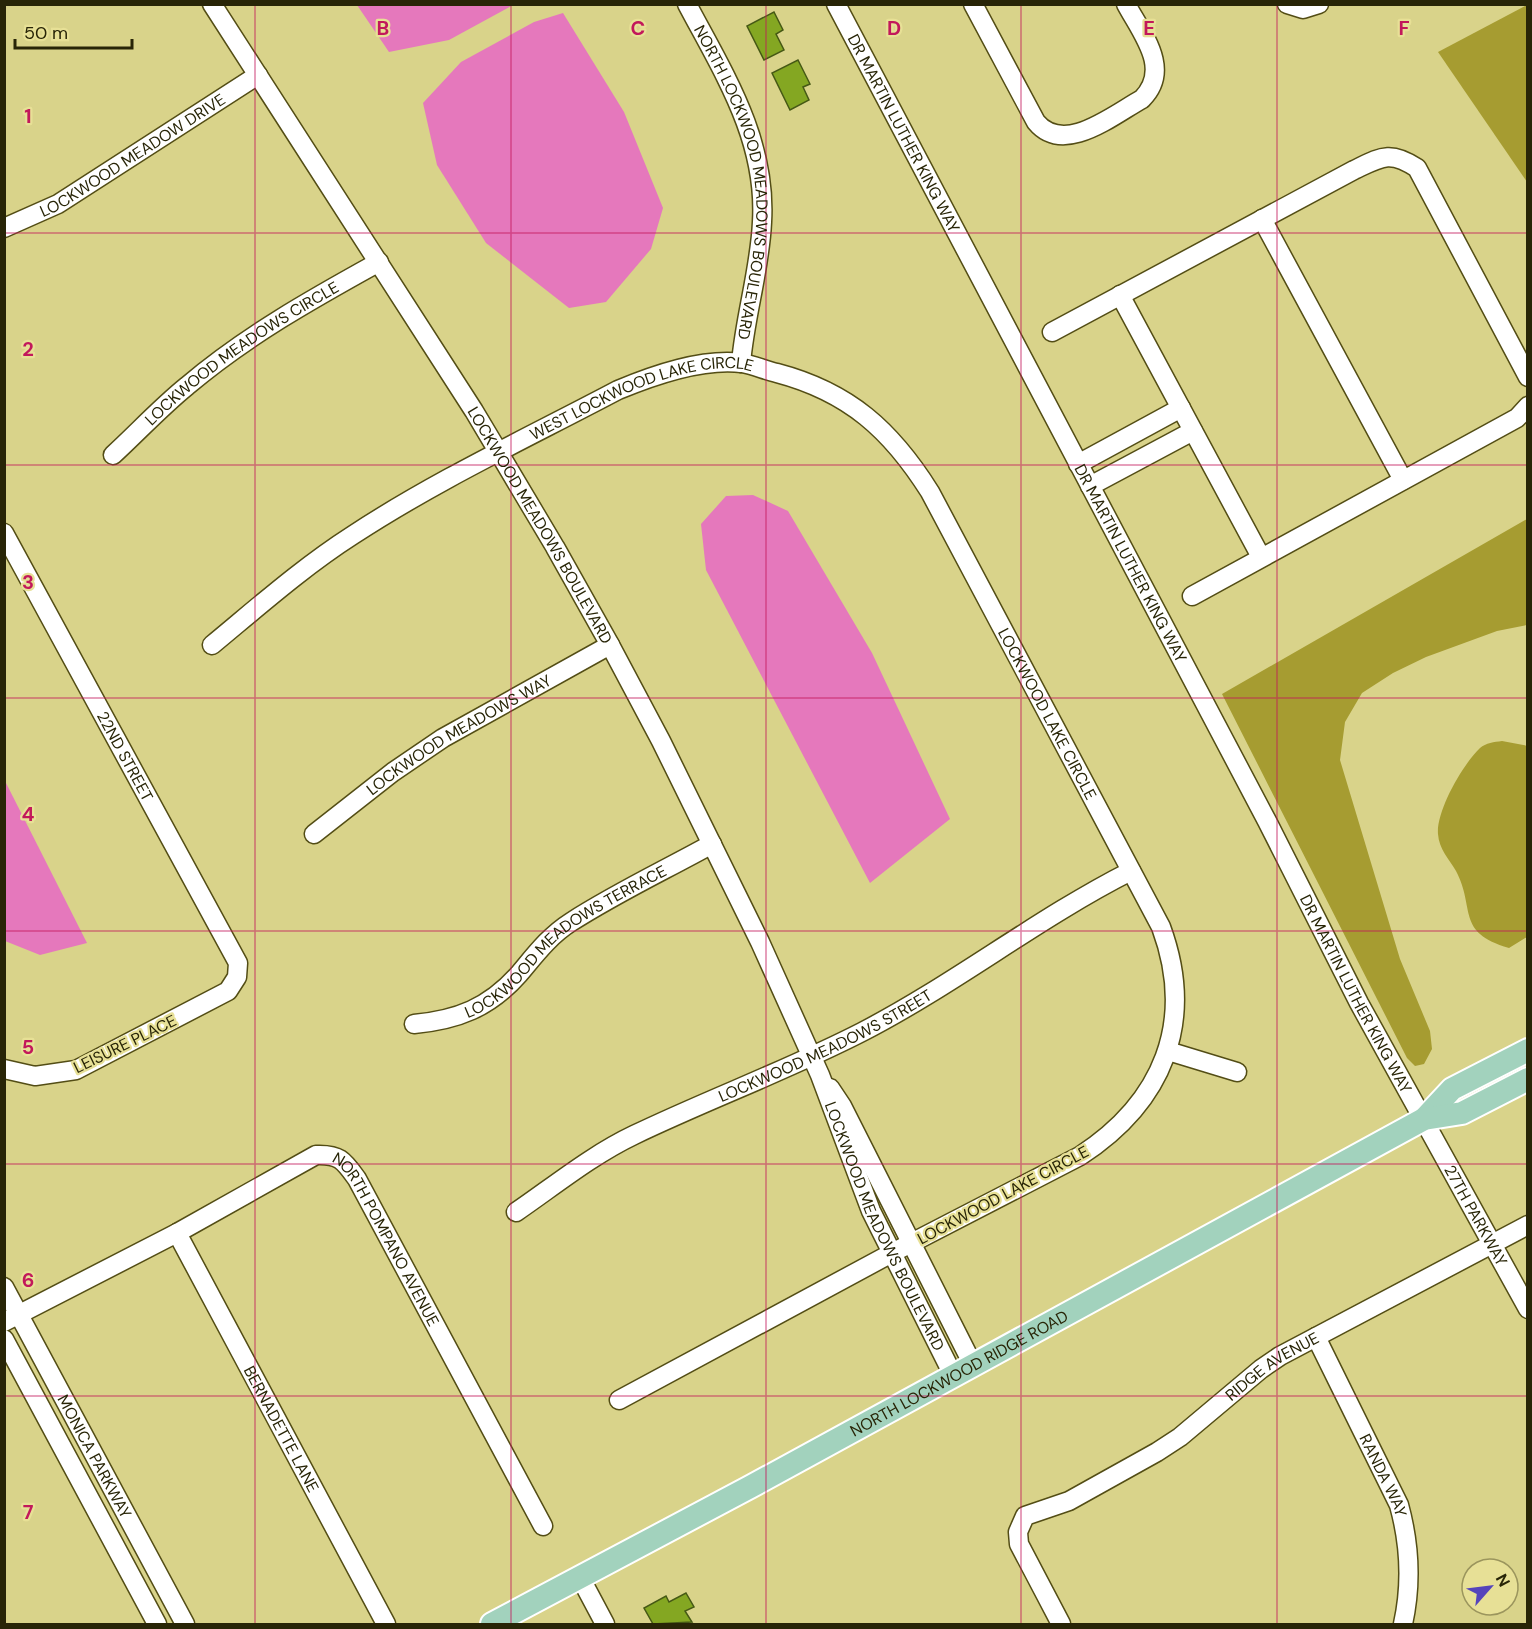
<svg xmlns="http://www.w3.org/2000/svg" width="1532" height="1629" font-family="'DM Sans',sans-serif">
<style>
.forest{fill:#a69c31}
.water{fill:#e578bc}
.building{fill:#84a722;stroke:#465915;stroke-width:1.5}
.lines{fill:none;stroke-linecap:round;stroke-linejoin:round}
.minor-casing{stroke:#534d15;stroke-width:21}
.major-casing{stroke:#fff;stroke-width:26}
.minor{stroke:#fff;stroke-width:18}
.major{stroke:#a2d2bd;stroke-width:22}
.grid{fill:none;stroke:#c2185b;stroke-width:1.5;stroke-opacity:0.55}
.labels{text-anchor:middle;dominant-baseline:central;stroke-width:4.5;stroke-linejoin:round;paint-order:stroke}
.street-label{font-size:16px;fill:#282507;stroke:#e7e096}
.grid-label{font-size:20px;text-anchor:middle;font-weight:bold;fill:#c2185b;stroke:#e7e096;stroke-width:4.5;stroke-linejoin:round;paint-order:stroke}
</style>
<rect width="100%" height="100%" fill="#d9d38a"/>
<g class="forest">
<polygon points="1527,5 1528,5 1527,182 1438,52"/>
<polygon points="1527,519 1527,625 1497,631 1426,657 1393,673 1362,693 1345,722 1340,760 1400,959 1430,1031 1432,1049 1424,1064 1415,1066 1407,1058 1222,694"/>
<path d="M1502 741 1528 746 1527 937 1509 948C1455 932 1476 909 1456 871 1449 859 1439 849 1438 834 1436 811 1463 764 1480 748 1486 743 1494 742 1502 741Z"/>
</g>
<g class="water">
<polygon points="357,5 513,5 449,40 389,52"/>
<polygon points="563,13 624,112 663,208 651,249 606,302 569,308 486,243 437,165 423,103 461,62 534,22"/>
<polygon points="753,495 788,511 872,653 950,819 870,883 706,570 701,524 726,496"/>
<polygon points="4,781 5,781 87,943 40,955 5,941"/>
</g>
<g class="building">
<polygon points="774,12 783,30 776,34 784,50 764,60 747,26"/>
<polygon points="798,60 810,84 803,87 809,100 790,110 772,73"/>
<polygon points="686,1593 694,1607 685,1611 692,1622 653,1624 644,1608 666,1596 669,1602"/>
</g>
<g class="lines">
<defs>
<g id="minor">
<path id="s1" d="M212 4 474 411 555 547 610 645 661 741 760 942 820 1075 871 1211 953 1375"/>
<path id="s2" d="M687 4C724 74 767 140 762 222 760 269 745 316 741 363"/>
<path id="s3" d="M836 4 1267 821 1359 1003 1528 1309"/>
<path d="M973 4 1036 122C1064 156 1113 115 1142 99 1172 69 1142 34 1126 4"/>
<polyline points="1287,4 1303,9 1319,4"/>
<polyline points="1262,219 1403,480"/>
<path id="s4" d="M4 228 58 204 258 75"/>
<polyline points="1120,295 1261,557"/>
<path d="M1052 332 1354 170C1381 157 1390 150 1417 168L1528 377"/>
<path id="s5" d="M113 455C138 432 161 407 187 386 246 336 312 299 379 262"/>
<polyline points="1078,464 1181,408"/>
<polyline points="1090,486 1193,431"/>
<path id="s6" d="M4 533 238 963 237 977 228 991 76 1070 35 1076 4 1069"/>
<polyline points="1192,596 1517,418 1528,406"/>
<path id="s7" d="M212 645C258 607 303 567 353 535 437 480 529 437 618 390 654 375 702 358 742 363 753 365 765 370 777 373 849 392 891 430 930 492L1161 927C1196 1022 1163 1102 1080 1156L890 1254 619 1400"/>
<path id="s8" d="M314 834 393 772 443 738 610 645"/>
<path id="s9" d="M414 1024C457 1020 489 1008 519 974 535 955 549 936 571 922 616 893 665 870 712 844"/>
<polyline points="1168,1051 1237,1072"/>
<polyline points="830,1088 842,1106 973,1365"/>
<path id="s10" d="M516 1212C554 1186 592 1155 634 1135 709 1099 788 1070 862 1032 955 984 1038 918 1131 871"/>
<path id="s11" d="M177 1233 386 1624"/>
<path id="s12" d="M4 1287 185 1624"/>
<path id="s13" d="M4 1322 177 1233 316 1155C340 1154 344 1161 357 1179L543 1526"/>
<path id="s14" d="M1316 1337 1399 1505C1410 1545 1412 1583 1403 1624"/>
<polyline points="4,1339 157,1624"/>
<polyline points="580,1577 605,1624"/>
<path id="s15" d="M1061 1624 1019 1544 1018 1532 1025 1516 1069 1501 1157 1452 1180 1437 1261 1369 1280 1356 1528 1225"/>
</g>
<g id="major">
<polyline points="1424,1119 1452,1089 1528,1050"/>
<path id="s16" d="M492 1624 750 1487 1424 1119 1462 1113 1528 1079"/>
</g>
</defs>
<use href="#minor" class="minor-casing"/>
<use href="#major" class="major-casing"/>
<use href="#minor" class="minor"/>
<use href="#major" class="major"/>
</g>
<path class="grid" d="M255 4V1624M511 4V1624M766 4V1624M1021 4V1624M1277 4V1624M4 233H1528M4 465H1528M4 698H1528M4 931H1528M4 1164H1528M4 1396H1528"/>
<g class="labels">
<g class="street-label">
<text stroke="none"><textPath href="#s3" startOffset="146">DR MARTIN LUTHER KING WAY</textPath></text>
<text stroke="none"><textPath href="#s4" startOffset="148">LOCKWOOD MEADOW DRIVE</textPath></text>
<text stroke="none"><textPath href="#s2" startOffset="189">NORTH LOCKWOOD MEADOWS BOULEVARD</textPath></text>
<text stroke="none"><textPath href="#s5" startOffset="165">LOCKWOOD MEADOWS CIRCLE</textPath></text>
<text stroke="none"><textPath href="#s7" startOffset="502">WEST LOCKWOOD LAKE CIRCLE</textPath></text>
<text stroke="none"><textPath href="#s1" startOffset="616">LOCKWOOD MEADOWS BOULEVARD</textPath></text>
<text stroke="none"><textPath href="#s3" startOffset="632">DR MARTIN LUTHER KING WAY</textPath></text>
<text stroke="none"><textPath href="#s7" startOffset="1096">LOCKWOOD LAKE CIRCLE</textPath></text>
<text stroke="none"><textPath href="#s8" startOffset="176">LOCKWOOD MEADOWS WAY</textPath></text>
<text stroke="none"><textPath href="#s6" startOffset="254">22ND STREET</textPath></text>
<text stroke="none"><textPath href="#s9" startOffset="177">LOCKWOOD MEADOWS TERRACE</textPath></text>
<text stroke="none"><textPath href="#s3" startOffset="1118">DR MARTIN LUTHER KING WAY</textPath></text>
<text transform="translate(125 1044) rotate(-26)">LEISURE PLACE</text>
<text stroke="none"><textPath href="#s10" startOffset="352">LOCKWOOD MEADOWS STREET</textPath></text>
<text transform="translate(1003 1195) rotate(-28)">LOCKWOOD LAKE CIRCLE</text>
<text stroke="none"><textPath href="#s3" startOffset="1370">27TH PARKWAY</textPath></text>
<text stroke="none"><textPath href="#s1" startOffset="1398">LOCKWOOD MEADOWS BOULEVARD</textPath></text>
<text stroke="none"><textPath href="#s13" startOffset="471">NORTH POMPANO AVENUE</textPath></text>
<text stroke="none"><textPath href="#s15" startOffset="411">RIDGE AVENUE</textPath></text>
<text stroke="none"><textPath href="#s16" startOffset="530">NORTH LOCKWOOD RIDGE ROAD</textPath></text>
<text stroke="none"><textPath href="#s11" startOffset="222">BERNADETTE LANE</textPath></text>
<text stroke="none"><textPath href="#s12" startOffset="192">MONICA PARKWAY</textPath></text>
<text stroke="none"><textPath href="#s14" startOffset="154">RANDA WAY</textPath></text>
</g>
</g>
<g class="grid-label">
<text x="383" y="35">B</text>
<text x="638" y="35">C</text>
<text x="894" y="35">D</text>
<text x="1149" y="35">E</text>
<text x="1404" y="35">F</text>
<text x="28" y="123">1</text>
<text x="28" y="356">2</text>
<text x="28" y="589">3</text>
<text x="28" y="821">4</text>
<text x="28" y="1054">5</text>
<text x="28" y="1287">6</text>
<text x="28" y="1519">7</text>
</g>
<rect width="1532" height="1629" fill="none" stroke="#282507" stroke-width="12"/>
<g transform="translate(1490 1587) rotate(62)"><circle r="28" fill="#e7e096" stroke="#9b955d" stroke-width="1.5"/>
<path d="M0-4.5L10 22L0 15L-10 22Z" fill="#5544bb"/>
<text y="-9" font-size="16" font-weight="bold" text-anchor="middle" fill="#282507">N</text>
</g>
<path d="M15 39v9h117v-9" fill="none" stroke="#282507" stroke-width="3"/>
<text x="24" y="39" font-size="18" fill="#282507" stroke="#e7e096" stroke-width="4.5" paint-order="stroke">50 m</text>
</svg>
